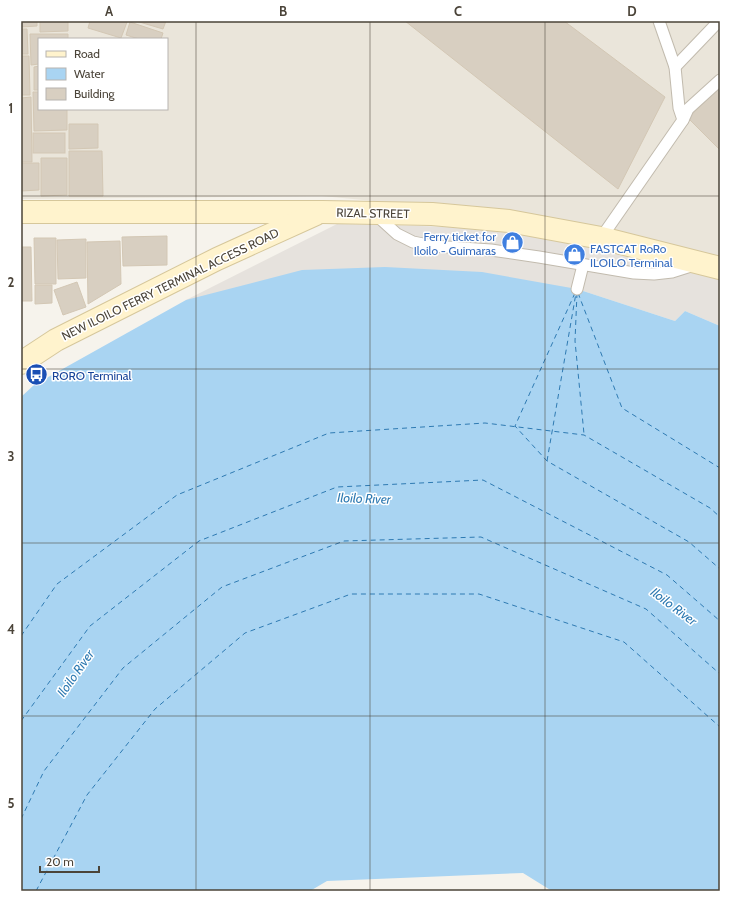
<svg xmlns="http://www.w3.org/2000/svg" width="741" height="912" font-family="Cabin,sans-serif">
<style>
.residential{fill:#eae5da;fill-rule:evenodd}
.industrial{fill:#e6e2dd}
.water{fill:#a9d4f2}
.lines{fill:none;stroke-linecap:round;stroke-linejoin:round}
.ferry{stroke:#2e7ab2;stroke-width:1;stroke-dasharray:5 4;stroke-linecap:butt}
.building{fill:#d8cfc1;stroke:#d3c7b4}
.lane-casing{stroke:#c2bbae;stroke-width:13}
.secondary-casing{stroke:#d6c79b;stroke-width:24}
.lane{stroke:#fff;stroke-width:11}
.secondary{stroke:#fff3cd;stroke-width:22}
.grid{fill:none;stroke:#4b4439;stroke-width:1;stroke-opacity:0.55}
.labels{text-anchor:middle;dominant-baseline:central;stroke-width:3;stroke-linejoin:round;paint-order:stroke}
.street-label{font-size:12px;fill:#4b4439;stroke:#fff}
.shop-label{font-size:12px;fill:#366cbe;stroke:#fff;text-anchor:end}
.transit-label{font-size:12px;fill:#164399;stroke:#fff;text-anchor:start}
.water-label{font-size:13px;font-style:italic;fill:#2e7ab2;stroke:#fff}
.neatline{fill:none;stroke:#4b4439;stroke-width:1.5}
.grid-label{font-size:13px;text-anchor:middle;font-weight:bold;fill:#4b4439}
</style>
<rect width="100%" height="100%" fill="#f6f3ec"/>
<path class="residential" d="M21 21H720V265L508 214 322 196 21 199ZM39 39H167V109H39Z"/>
<polygon class="industrial" points="337,224 500,228 599,246 720,279 720,326 685,311 675,321 577,289 186,300"/>
<polygon class="water" points="385,267 482,272 577,289 675,321 685,311 720,326 720,891 552,891 523,873 327,881 310,891 21,891 21,397 34,385 186,300 302,270"/>
<g class="lines">
<g class="ferry">
<polyline points="575,293 515,426 547,461 689,542 720,569"/>
<polyline points="577,293 575,341 584,434"/>
<polyline points="578,293 622,408 720,468"/>
<polyline points="547,461 576,293"/>
<polyline points="21,636 57,584 177,495 329,433 485,423 584,435 710,508 720,517"/>
<polyline points="21,721 90,626 199,541 337,487 483,480 667,575 720,621"/>
<polyline points="21,819 44,771 123,668 222,587 344,541 481,537 646,609 720,674"/>
<polyline points="36,891 87,795 155,709 245,633 351,594 479,594 624,642 720,727"/>
</g>
</g>
<g class="building">
<polygon points="21,21 37,21 37,26 21,27"/>
<polygon points="40,21 68,21 68,31 40,32"/>
<polygon points="90,21 124,21 127,22 121,38 88,28"/>
<polygon points="136,21 166,21 163,29"/>
<polygon points="405,21 564,21 665,97 618,189"/>
<polygon points="130,22 163,33 161,39 139,39 126,35"/>
<polygon points="21,29 27,29 28,54 21,54"/>
<polygon points="30,34 68,34 68,39 39,39 39,64 31,65"/>
<polygon points="21,56 29,56 30,95 21,95"/>
<polygon points="39,66 39,90 34,90 34,67"/>
<polygon points="720,87 720,150 688,118"/>
<polygon points="33,92 39,92 39,109 67,109 67,130 34,131"/>
<polygon points="31,97 32,162 21,162 21,98"/>
<polygon points="69,124 98,124 98,148 69,149"/>
<rect x="33" y="133" width="32" height="20"/>
<polygon points="69,151 102,151 103,196 69,196"/>
<polygon points="41,158 67,158 67,195 41,196"/>
<polygon points="21,163 39,163 39,190 21,191"/>
<polygon points="167,236 167,265 123,266 122,237"/>
<polygon points="34,238 56,238 56,284 35,284"/>
<polygon points="86,239 86,278 58,279 57,240"/>
<polygon points="120,241 121,284 88,304 87,242"/>
<polygon points="21,247 31,247 32,301 21,301"/>
<polygon points="77,282 86,307 63,315 54,290"/>
<polygon points="35,285 52,285 52,303 35,304"/>
</g>
<g class="lines">
<defs>
<g id="lane">
<polyline points="675,67 719,21"/>
<polyline points="683,120 688,109 720,80"/>
<polyline points="376,215 397,234 413,242 433,246 491,250 539,257 634,273 654,274 672,272 694,265"/>
<polyline points="601,238 683,120 679,108 675,67 659,21"/>
<polyline points="577,289 583,265"/>
</g>
<g id="secondary">
<polyline points="21,212 323,212 432,214 509,221 601,238 720,268"/>
<polyline points="21,363 56,340 217,259 316,214"/>
</g>
</defs>
<use href="#lane" class="lane-casing"/>
<use href="#secondary" class="secondary-casing"/>
<use href="#lane" class="lane"/>
<use href="#secondary" class="secondary"/>
</g>
<path class="grid" d="M196 21V891M370 21V891M545 21V891M21 196H720M21 369H720M21 543H720M21 716H720"/>
<defs>
<symbol id="shop-disc" viewBox="-11 -11 22 22"><circle r="9.5" fill="#3f7fe0" stroke="#fff"/><path d="M-5-2.5h2.3a2.7 3.5 0 0 1 5.4 0H5L5.5 6h-11ZM-1.5-2.5h3a1.5 2.3 0 0 0-3 0Z" fill="#fff"/></symbol>
<symbol id="bus-disc" viewBox="-11 -11 22 22"><circle r="9.5" fill="#1a4fb4" stroke="#fff"/><path d="M-5-6H5V4H4V6H2V4H-2V6H-4V4H-5ZM-3.5-4V0h7V-4ZM-3.5 1.2v1.5H-2V1.2ZM2 1.2v1.5H3.5V1.2Z" fill="#fff"/></symbol>
</defs>
<g fill-rule="evenodd">
<use href="#shop-disc" x="500" y="230" width="25" height="25"/>
<use href="#shop-disc" x="562" y="242" width="25" height="25"/>
<use href="#bus-disc" x="24" y="362" width="25" height="25"/>
</g>
<g class="labels">
<g class="street-label">
<text transform="translate(373 213) rotate(1)">RIZAL STREET</text>
<text transform="translate(170 284) rotate(-26)">NEW ILOILO FERRY TERMINAL ACCESS ROAD</text>
</g>
<g class="shop-label">
<text x="496" y="236">Ferry ticket for<tspan x="496" dy="14">Iloilo - Guimaras</tspan></text>
<text x="590" y="248" text-anchor="start">FASTCAT RoRo<tspan x="590" dy="14">ILOILO Terminal</tspan></text>
</g>
<g class="transit-label">
<text x="52" y="375">RORO Terminal</text>
</g>
<g class="water-label">
<text transform="translate(364 498) rotate(2)">Iloilo River</text>
<text transform="translate(674 606) rotate(37)">Iloilo River</text>
<text transform="translate(75 673) rotate(-55)">Iloilo River</text>
</g>
</g>
<rect width="741" height="912" fill="none" stroke="#ffffff" stroke-width="44"/>
<rect x="38" y="38" width="130" height="72" fill="#ffffff" stroke="#b7b4b0"/>
<rect x="46" y="51" width="20" height="6" fill="#fff3cd" stroke="#b7b4b0"/>
<text x="74" y="58" font-size="12" fill="#4b4439">Road</text>
<rect x="46" y="68" width="20" height="12" fill="#a9d4f2" stroke="#b7b4b0"/>
<text x="74" y="78" font-size="12" fill="#4b4439">Water</text>
<rect x="46" y="88" width="20" height="12" fill="#d8cfc1" stroke="#b7b4b0"/>
<text x="74" y="98" font-size="12" fill="#4b4439">Building</text>
<path d="M40 866v6h59v-6" fill="none" stroke="#4b4439" stroke-width="2"/>
<text x="46" y="866" font-size="12" fill="#4b4439" stroke="#ffffff" stroke-width="3" paint-order="stroke">20 m</text>
<rect x="22" y="22" width="697" height="868" class="neatline"/>
<g class="grid-label">
<text x="109" y="16">A</text>
<text x="283" y="16">B</text>
<text x="458" y="16">C</text>
<text x="632" y="16">D</text>
<text x="11" y="113">1</text>
<text x="11" y="287">2</text>
<text x="11" y="461">3</text>
<text x="11" y="634">4</text>
<text x="11" y="808">5</text>
</g>
</svg>
